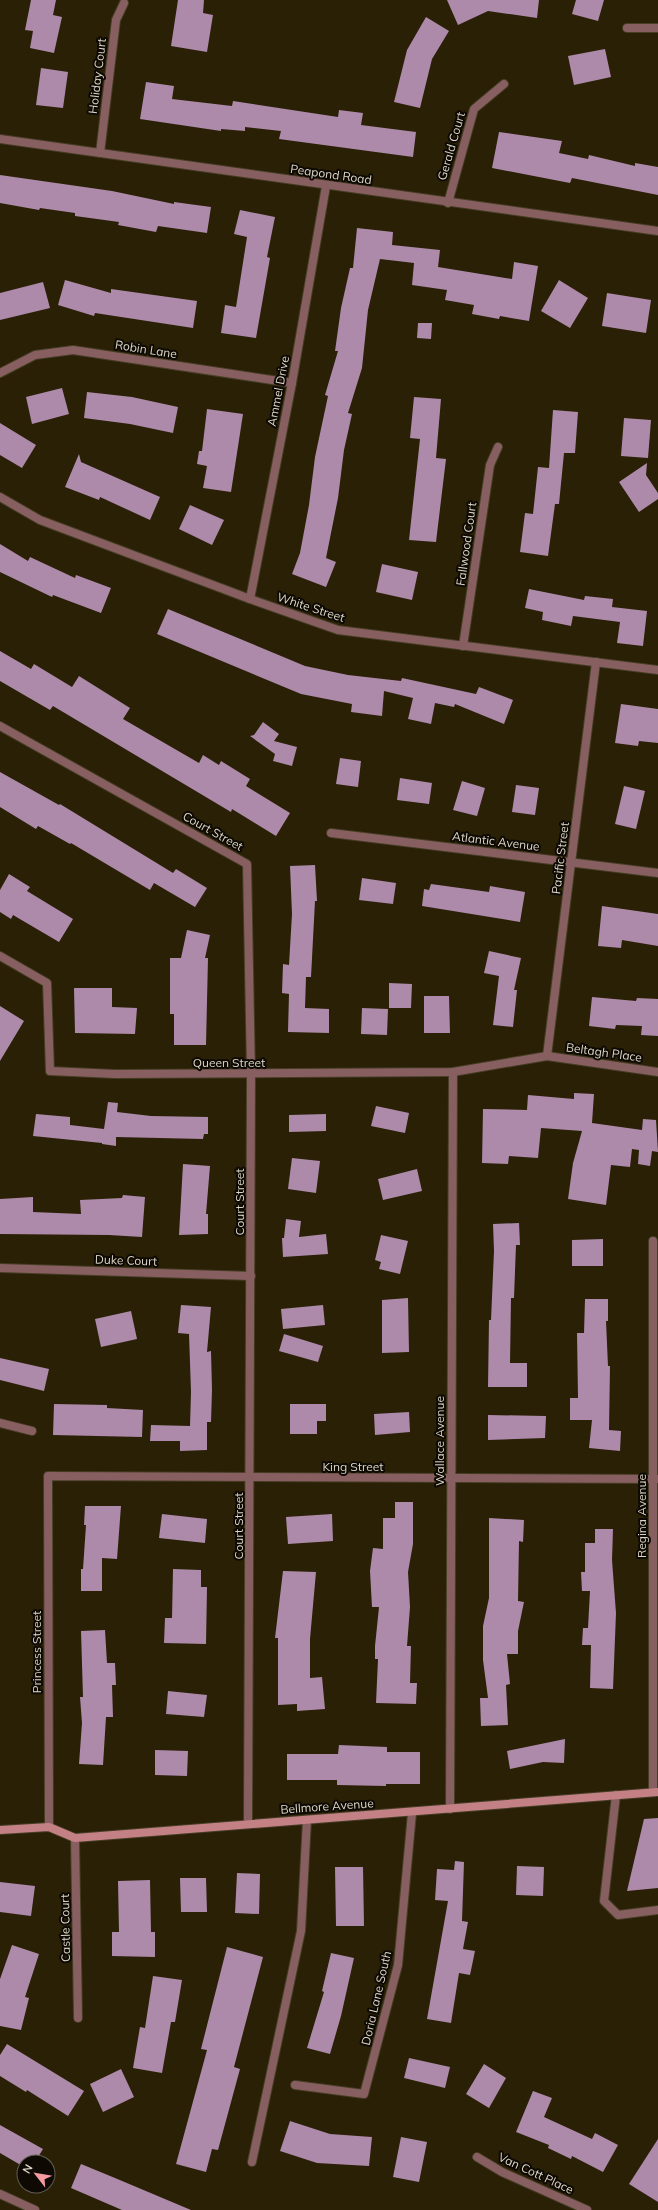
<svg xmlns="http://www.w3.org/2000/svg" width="658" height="2210" font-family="Mulish,sans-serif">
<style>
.building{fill:#ad8aaa}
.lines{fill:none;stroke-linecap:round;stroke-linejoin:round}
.lane-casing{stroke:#463d25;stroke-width:10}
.street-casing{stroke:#463d25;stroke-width:10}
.secondary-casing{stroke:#463d25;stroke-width:10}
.lane{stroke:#885f61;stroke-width:8}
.street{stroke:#885f61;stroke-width:8}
.secondary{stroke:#c38185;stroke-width:8}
.labels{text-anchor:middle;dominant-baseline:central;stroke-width:4;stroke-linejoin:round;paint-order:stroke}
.street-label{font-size:12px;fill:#dcd7c8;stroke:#0e0a03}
</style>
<rect width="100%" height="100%" fill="#292006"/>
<g class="building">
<polygon points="31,0 56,0 53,15 62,17 54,53 30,48 33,31 25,30"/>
<polygon points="178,0 204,0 203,13 213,15 207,52 171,46"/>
<polygon points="447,0 539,0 537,18 488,11 458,25"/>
<polygon points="576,0 604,0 598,21 572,14"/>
<polygon points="426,17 449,31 432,59 420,108 394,102 407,50"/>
<polygon points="605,49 611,77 574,85 568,56"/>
<polygon points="41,68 68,72 63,108 36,105"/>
<polygon points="146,82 174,86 172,99 232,106 233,101 338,117 339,110 363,113 361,125 416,132 413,157 279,139 281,131 245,127 245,131 221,129 221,131 140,119"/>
<polygon points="499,132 562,141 559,153 588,159 589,155 635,166 635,163 658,167 658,195 572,178 570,183 492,168"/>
<polygon points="0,175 112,191 174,204 174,202 211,207 207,233 158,226 156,232 118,225 119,222 75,216 75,213 40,208 39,210 0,203"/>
<polygon points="240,210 275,217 267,257 270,258 256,338 221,333 225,305 236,307 247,237 234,234"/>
<polygon points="357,228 393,232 392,245 440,250 438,267 512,279 514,262 538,266 529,321 500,316 499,319 472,314 474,305 445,300 447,290 412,285 414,263 380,259 368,310 362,368 348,413 352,414 344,450 338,498 326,558 336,562 326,587 292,574 300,553 309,505 315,457 328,396 325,395 338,351 335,351 341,308 350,268 353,268"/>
<polygon points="65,280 111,293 111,289 197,301 193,328 95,313 94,316 58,305"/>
<polygon points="559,280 588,298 570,328 541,311"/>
<polygon points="43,282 50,308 0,320 0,293"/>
<polygon points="607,293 651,300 646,333 602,326"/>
<polygon points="418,323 432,323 431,339 417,338"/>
<polygon points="62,388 69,414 32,424 26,397"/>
<polygon points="87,392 132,397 178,407 173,433 130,424 84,418"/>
<polygon points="414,397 441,399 436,458 446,459 436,542 409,540 420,439 410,438"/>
<polygon points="207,409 243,414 231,492 203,488 207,466 197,464 199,451 202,451"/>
<polygon points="553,410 578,412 575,453 564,453 559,504 555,504 548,556 520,552 525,513 533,514 538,467 549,468"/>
<polygon points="624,418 651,420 648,458 621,456"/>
<polygon points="0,423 36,445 22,468 0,455"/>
<polygon points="79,454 81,462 160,497 150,520 100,497 99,500 65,487"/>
<polygon points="647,463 646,475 658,493 658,499 639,512 619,482"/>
<polygon points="190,505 224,520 212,545 179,529"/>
<polygon points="0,544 28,561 30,557 75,578 76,575 111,588 101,613 53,595 52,597 0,572"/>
<polygon points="382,564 418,572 412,600 376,592"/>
<polygon points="529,589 584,600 585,596 613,599 612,607 647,611 643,646 617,643 620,622 573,616 571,626 542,620 543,612 525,608"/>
<polygon points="168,609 305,666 348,675 401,681 402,678 476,694 479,687 513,700 504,724 455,704 454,707 435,703 431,724 408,719 413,698 384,691 382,716 351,712 352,704 301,694 157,634"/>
<polygon points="0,651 31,669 34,664 72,687 79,676 130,708 123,719 199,763 203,755 219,765 221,761 250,779 246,786 290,813 276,836 232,809 231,812 53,706 50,710 0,681"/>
<polygon points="621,704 658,709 658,743 639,741 638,746 615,743"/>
<polygon points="263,722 279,734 274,741 297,747 292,766 273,761 275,754 250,736 254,735"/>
<polygon points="340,758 361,761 358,787 336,784"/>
<polygon points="0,772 59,805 60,804 173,873 176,869 207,888 195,907 154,883 150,890 71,843 70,844 38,826 36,829 0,807"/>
<polygon points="400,778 432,783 429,804 397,800"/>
<polygon points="462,781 485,788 477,816 453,810"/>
<polygon points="516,785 539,788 535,815 512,812"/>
<polygon points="624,786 645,791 636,829 615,824"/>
<polygon points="315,865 317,901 315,901 311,977 306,977 305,1008 329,1009 329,1033 288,1032 289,994 282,993 283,964 289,965 292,914 290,866"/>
<polygon points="9,874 30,887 27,891 73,919 59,942 13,915 11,919 0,912 0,890"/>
<polygon points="362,878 396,883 393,904 359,900"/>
<polygon points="431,884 489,892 490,886 525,892 520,922 422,906 424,889 429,890"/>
<polygon points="602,906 658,914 658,946 622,940 621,948 598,946"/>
<polygon points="187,930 210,935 205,958 208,958 206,1045 174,1045 174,1014 170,1014 170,958 181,958"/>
<polygon points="489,951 521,958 514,990 517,990 513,1027 493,1025 499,976 484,973"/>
<polygon points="389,983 412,984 411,1008 389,1008"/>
<polygon points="74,988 112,988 112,1007 137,1008 135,1034 75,1033"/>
<polygon points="424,996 449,996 450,1033 424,1033"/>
<polygon points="592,997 636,1001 637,998 658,999 658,1036 641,1035 642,1026 616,1025 615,1029 589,1026"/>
<polygon points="0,1006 24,1021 0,1061"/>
<polygon points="362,1008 388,1009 387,1035 361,1034"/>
<polygon points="574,1093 594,1094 592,1123 642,1130 643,1119 656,1120 658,1152 652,1151 650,1166 638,1164 639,1150 632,1149 630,1167 611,1165 606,1205 568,1199 573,1163 582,1131 541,1128 538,1158 509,1156 508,1164 482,1163 483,1109 527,1110 528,1095 574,1099"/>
<polygon points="108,1102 118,1103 117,1112 151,1116 208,1117 208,1134 204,1134 203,1139 116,1137 116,1146 102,1144 102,1143 33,1136 36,1114 70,1117 70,1125 104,1129"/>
<polygon points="376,1106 409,1113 405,1133 371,1126"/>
<polygon points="326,1114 326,1131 289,1132 289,1115"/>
<polygon points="292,1158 320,1161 316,1193 288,1189"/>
<polygon points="183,1164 210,1166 206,1214 208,1214 208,1234 179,1235"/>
<polygon points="417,1169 422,1191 383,1200 378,1179"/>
<polygon points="123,1195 145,1197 142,1237 109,1235 0,1234 0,1199 33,1197 33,1212 81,1214 80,1200 122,1198"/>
<polygon points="286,1219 301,1221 299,1237 326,1234 328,1254 283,1257 282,1238 284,1238"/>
<polygon points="519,1223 520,1245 516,1245 514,1298 511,1298 510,1363 527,1363 527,1387 488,1387 489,1320 491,1320 494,1251 493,1224"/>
<polygon points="381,1235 408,1241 400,1274 379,1269 381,1262 375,1260"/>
<polygon points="603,1239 603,1266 572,1266 572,1240"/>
<polygon points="408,1298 409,1352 382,1353 382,1300"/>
<polygon points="585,1299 608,1299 608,1321 606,1321 608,1366 610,1366 609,1430 621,1431 620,1451 589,1448 592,1420 570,1420 570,1398 578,1398 577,1333 584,1333"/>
<polygon points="181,1305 211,1307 207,1352 211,1351 212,1390 211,1422 207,1422 207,1450 180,1451 180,1441 150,1441 151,1425 190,1426 191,1392 189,1334 178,1333"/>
<polygon points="323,1305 325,1325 283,1329 281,1309"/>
<polygon points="131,1311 137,1339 101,1347 95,1319"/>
<polygon points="284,1334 323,1346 318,1362 279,1351"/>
<polygon points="0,1358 49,1369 44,1391 0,1380"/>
<polygon points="54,1404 107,1405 107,1408 143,1410 142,1437 53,1435"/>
<polygon points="290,1404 326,1404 326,1421 317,1421 317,1434 290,1434"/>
<polygon points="409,1412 410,1432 375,1435 374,1414"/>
<polygon points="488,1415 546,1416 545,1438 488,1440"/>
<polygon points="395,1502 413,1502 413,1544 408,1572 410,1607 407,1646 411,1646 410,1683 417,1683 416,1704 376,1703 378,1659 375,1659 375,1646 379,1607 372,1607 370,1571 373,1548 383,1549 383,1518 395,1518"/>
<polygon points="85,1506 121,1506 117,1559 102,1558 102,1591 81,1591 81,1569 83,1569 86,1525 84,1525"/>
<polygon points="162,1514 207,1519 205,1543 159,1538"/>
<polygon points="332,1514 333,1541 288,1544 286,1517"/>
<polygon points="489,1518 524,1520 523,1542 519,1541 518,1601 524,1602 518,1631 518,1654 507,1654 510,1684 506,1685 508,1725 481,1726 480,1698 488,1698 483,1660 483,1626 489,1598"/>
<polygon points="595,1529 613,1529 612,1560 616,1613 613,1689 590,1688 591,1645 582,1645 583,1628 588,1628 590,1591 582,1591 581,1572 585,1572 585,1543 595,1543"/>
<polygon points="173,1569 201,1570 201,1587 207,1587 206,1644 164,1643 165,1618 172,1618"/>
<polygon points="283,1571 316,1572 310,1639 310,1678 322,1677 325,1709 297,1711 297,1704 278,1705 278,1638 275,1638"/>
<polygon points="105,1630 107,1663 115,1663 116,1685 112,1685 113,1717 106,1717 103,1765 79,1764 82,1723 80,1697 83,1697 81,1631"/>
<polygon points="168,1691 207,1695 204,1717 166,1714"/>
<polygon points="565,1739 564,1763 543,1762 510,1769 507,1751"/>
<polygon points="339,1745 387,1747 387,1752 420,1752 420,1784 386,1784 386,1786 337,1785 337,1780 287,1780 287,1754 338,1754"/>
<polygon points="155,1750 188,1751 187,1776 155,1775"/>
<polygon points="658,1818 658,1888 627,1891 644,1819"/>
<polygon points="455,1861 464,1862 462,1921 468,1922 463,1949 475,1951 470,1975 459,1973 451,2023 427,2019 448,1901 435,1900 437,1869 454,1870"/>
<polygon points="517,1866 544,1867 543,1896 516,1895"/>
<polygon points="335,1867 363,1867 364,1926 336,1926"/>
<polygon points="237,1873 260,1874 259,1914 235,1913"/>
<polygon points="180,1878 206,1878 207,1912 181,1912"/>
<polygon points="150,1880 151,1932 155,1932 155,1957 112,1956 112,1932 119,1932 118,1881"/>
<polygon points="0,1882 35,1886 31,1916 0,1912"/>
<polygon points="12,1945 39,1954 25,1997 29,1998 21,2030 0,2026 0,1979"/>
<polygon points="227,1947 263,1957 234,2067 240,2069 218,2150 212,2149 206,2172 176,2164 207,2050 201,2049"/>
<polygon points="331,1953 354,1958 341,2016 330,2054 307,2048 324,1992 322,1991"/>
<polygon points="153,1976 182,1980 175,2022 171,2022 162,2073 133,2068 140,2027 145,2028"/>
<polygon points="7,2044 84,2091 68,2116 27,2090 26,2092 0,2076 0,2055"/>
<polygon points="409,2058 450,2067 445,2088 404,2078"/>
<polygon points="484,2064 506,2078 489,2108 466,2094"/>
<polygon points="121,2069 134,2097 103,2112 90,2084"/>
<polygon points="533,2091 552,2098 544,2117 592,2139 595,2133 618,2145 603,2172 572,2156 571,2159 548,2148 549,2145 516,2132"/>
<polygon points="290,2121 330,2134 372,2137 369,2166 317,2163 280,2151"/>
<polygon points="0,2125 43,2149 35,2162 24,2162 24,2167 0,2153"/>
<polygon points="401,2137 427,2142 419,2182 393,2177"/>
<polygon points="658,2139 658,2202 629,2184"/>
<polygon points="81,2164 115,2178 191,2210 122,2210 71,2188"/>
</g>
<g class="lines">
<defs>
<g id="lane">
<polyline points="627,28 658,28"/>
<polyline points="616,1795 604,1901 618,1915 658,1910"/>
<polyline points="252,2162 301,1931 307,1820"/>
</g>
<g id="street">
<polyline points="0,139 658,231"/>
<polyline points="100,153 116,20 124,3"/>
<polyline points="448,203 474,109 504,84"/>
<polyline points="0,373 35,355 73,350 292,383"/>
<polyline points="0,497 40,520 250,599 338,630 658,670"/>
<polyline points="250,599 292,383 326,186"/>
<polyline points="463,646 490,465 498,447"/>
<polyline points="0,726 247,864 251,1074 248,1823"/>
<polyline points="331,833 658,873"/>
<polyline points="0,956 47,983 50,1071 115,1074 453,1072 547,1056 658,1072"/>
<polyline points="547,1056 596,662"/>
<polyline points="0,1268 251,1276"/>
<polyline points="0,1423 32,1431"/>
<polyline points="653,1792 653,1241"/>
<polyline points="450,1809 453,1072"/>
<polyline points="49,1827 48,1476 658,1479"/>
<polyline points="75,1838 78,2018"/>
<polyline points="295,2085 364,2094 398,1965 412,1813"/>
<polyline points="477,2157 502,2172 587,2210"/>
<polyline points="0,2194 35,2210"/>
</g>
<path id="secondary" d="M0 1830 49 1827 75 1838C269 1821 464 1809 658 1792"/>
</defs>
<use href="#lane" class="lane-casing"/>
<use href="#street" class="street-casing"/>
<use href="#secondary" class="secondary-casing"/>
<use href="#lane" class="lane"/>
<use href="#street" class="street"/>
<use href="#secondary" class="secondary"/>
</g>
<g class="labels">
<g class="street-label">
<text transform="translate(97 76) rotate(-83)">Holiday Court</text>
<text transform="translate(451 146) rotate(-74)">Gerald Court</text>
<text transform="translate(331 174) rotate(8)">Peapond Road</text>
<text transform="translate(146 349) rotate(9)">Robin Lane</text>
<text transform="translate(278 391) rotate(-79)">Ammel Drive</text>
<text transform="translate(466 544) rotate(-82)">Fallwood Court</text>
<text transform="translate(311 607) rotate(18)">White Street</text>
<text transform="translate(213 831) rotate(29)">Court Street</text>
<text transform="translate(496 841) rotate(7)">Atlantic Avenue</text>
<text transform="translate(560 858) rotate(-83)">Pacific Street</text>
<text transform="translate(604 1052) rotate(8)">Beltagh Place</text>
<text x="229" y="1062">Queen Street</text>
<text transform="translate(239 1202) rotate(-90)">Court Street</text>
<text transform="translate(126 1260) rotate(2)">Duke Court</text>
<text transform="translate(439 1441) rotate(-90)">Wallace Avenue</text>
<text x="353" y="1466">King Street</text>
<text transform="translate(641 1516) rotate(-90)">Regina Avenue</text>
<text transform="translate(238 1526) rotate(-90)">Court Street</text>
<text transform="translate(36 1652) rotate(-90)">Princess Street</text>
<text transform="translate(327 1806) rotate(-4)">Bellmore Avenue</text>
<text transform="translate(65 1928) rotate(-91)">Castle Court</text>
<text transform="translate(376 1998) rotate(-77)">Doria Lane South</text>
<text transform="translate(536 2173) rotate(25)">Van Cott Place</text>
</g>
</g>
<g transform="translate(36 2174) rotate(301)"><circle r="19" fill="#0e0a03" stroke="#605c52"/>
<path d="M0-3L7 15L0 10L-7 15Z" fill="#f49aa0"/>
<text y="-6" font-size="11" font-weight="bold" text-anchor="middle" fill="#dcd7c8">N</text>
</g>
</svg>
